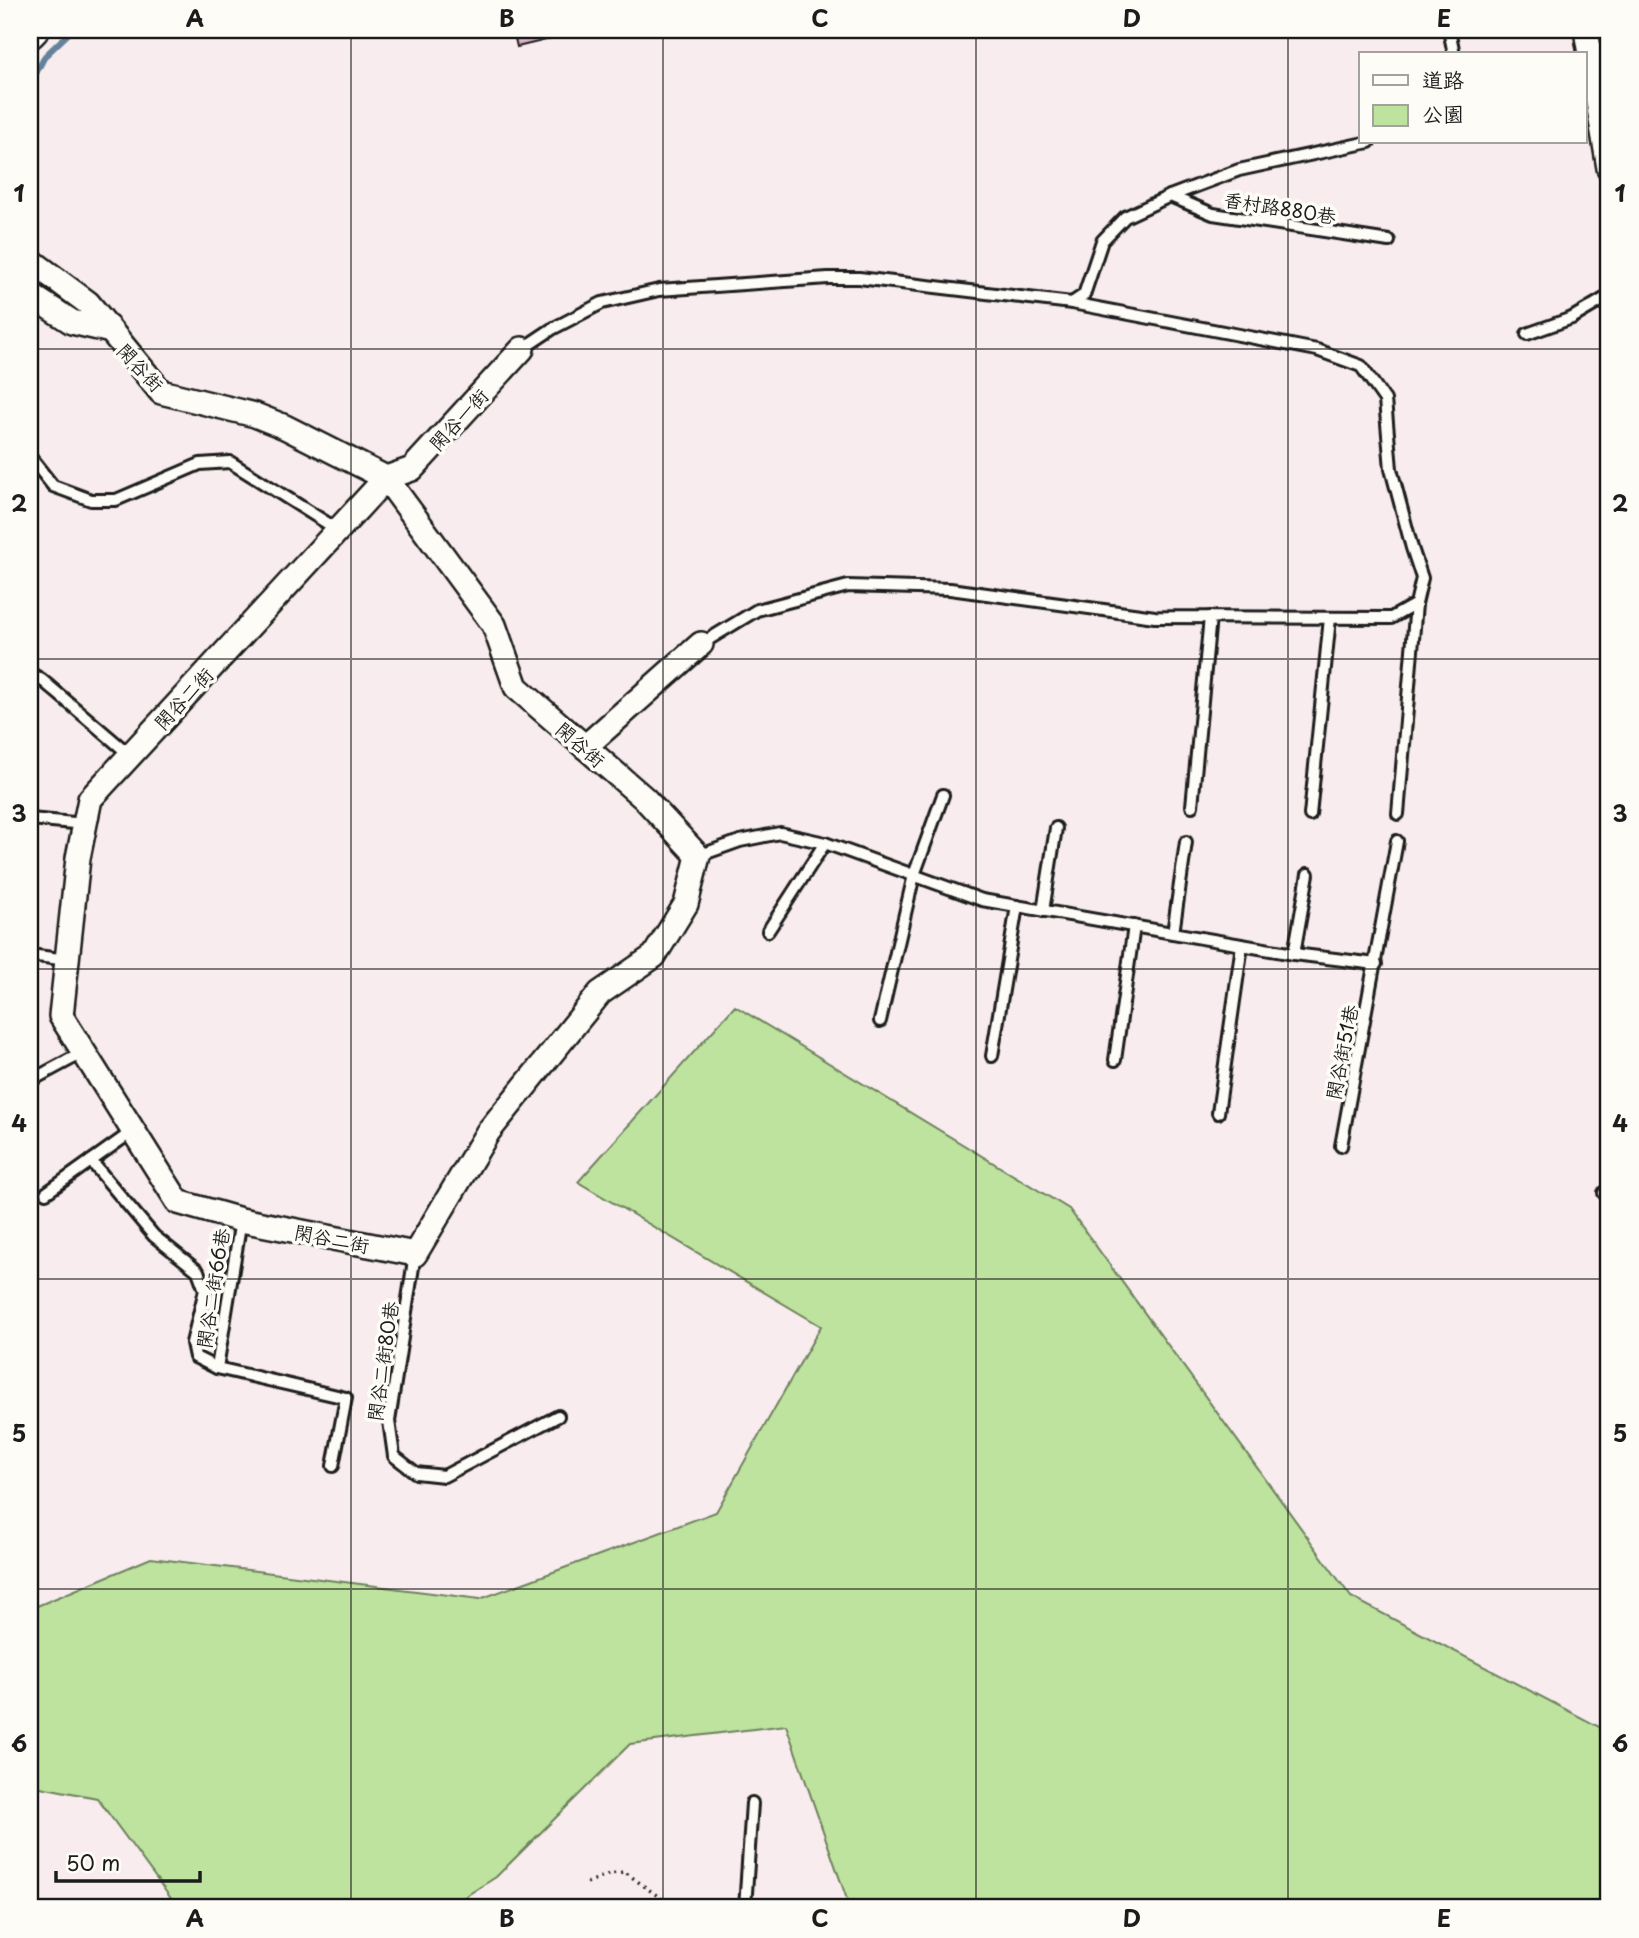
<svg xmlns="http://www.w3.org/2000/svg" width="1639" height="1938" font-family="'Playpen Sans','LXGW WenKai TC',sans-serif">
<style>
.green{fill:#bee39e;stroke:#6d805d;stroke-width:2}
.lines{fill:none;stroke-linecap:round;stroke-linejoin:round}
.stream{stroke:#63839b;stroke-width:6}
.building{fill:#e2aecb;stroke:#1c1c1c;stroke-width:2}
.service-casing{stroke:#1c1c1c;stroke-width:16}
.minor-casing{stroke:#1c1c1c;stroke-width:28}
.tertiary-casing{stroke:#1c1c1c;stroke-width:33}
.path{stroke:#1c1c1c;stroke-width:3.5;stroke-dasharray:2 5;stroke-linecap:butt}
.service{stroke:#fdfcf7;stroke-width:10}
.minor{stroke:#fdfcf7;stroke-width:23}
.tertiary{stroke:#fdfcf7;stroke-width:28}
.grid{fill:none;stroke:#1c1c1c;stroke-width:2;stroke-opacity:0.55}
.labels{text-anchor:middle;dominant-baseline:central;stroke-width:7;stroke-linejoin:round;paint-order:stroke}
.street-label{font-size:19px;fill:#1c1c1c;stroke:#fdfcf7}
.neatline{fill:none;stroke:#1c1c1c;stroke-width:2.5}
.grid-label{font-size:23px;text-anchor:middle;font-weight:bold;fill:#1c1c1c}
</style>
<rect width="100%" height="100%" fill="#f8ecee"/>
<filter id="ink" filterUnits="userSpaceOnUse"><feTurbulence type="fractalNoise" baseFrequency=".0143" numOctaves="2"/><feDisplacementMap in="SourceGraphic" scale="14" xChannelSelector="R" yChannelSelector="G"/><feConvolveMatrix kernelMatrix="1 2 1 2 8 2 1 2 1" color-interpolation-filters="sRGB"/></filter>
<g filter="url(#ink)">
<polygon class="green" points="735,1006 1069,1209 1351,1597 1609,1732 1609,1908 850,1908 786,1725 630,1744 496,1877 447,1908 178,1908 97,1798 30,1785 30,1609 151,1558 480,1599 716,1512 821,1326 578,1182"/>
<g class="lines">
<polyline class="stream" points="30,85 45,56 72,30"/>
</g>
<polygon class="building" points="513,30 562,30 563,36 517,47"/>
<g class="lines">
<defs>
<g id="service">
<polyline points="1449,30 1454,54"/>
<polyline points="1170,196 1213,214 1389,241"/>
<polyline points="1072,303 1084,295 1102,241 1125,217 1170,196 1239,170 1369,142"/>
<polyline points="1527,334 1572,318 1609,296"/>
<polyline points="522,349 552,329 602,303 659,290 828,278 859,278 1072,303 1317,350 1361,366 1385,400 1391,469 1412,548 1422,578 1416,604 1391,618 1155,617 950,589 848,586 757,610 701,644"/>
<polyline points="30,457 53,486 91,500 116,500 200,464 230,462 338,530"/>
<polyline points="30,673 42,680 130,755"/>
<polyline points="1192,806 1210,617"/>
<polyline points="1398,814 1416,604"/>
<polyline points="1310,815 1330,618"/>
<polyline points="30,819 85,824"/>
<polyline points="698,856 740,841 780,833 825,843 982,900 1294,954 1376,964"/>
<polyline points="1043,911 1056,828"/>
<polyline points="768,931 825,843"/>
<polyline points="1173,933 1186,842"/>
<polyline points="1294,954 1308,874"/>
<polyline points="30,955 67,960"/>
<polyline points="880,1021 914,875 943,795"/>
<polyline points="992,1056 1017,906"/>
<polyline points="1115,1060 1134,926"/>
<polyline points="30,1081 84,1052"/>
<polyline points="1218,1113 1242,945"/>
<polyline points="1341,1146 1397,841"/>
<polyline points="91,1161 154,1236 198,1271 205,1290 192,1343 195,1357 217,1368"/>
<polyline points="46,1193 133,1131"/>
<polyline points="1604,1193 1609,1193"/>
<polyline points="241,1220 217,1368 346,1398 333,1466"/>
<polyline points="415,1254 389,1421 394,1456 416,1473 444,1476 558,1416"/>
<polyline points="745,1908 752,1803"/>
</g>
<g id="minor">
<polyline points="1586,30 1609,168"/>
<polyline points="30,260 88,303 161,392 255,415 285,427 386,478 494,625 516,687 645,799 698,856 686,904 654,956 600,993 488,1132 415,1254 241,1220 178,1202 61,1016 78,858 90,799 386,478 412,469 522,349"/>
<polyline points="30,295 72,322 107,330"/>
<polyline points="585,747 701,644"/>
</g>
<polyline id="tertiary" points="30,34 34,30"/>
</defs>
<use href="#service" class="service-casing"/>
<use href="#minor" class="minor-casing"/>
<use href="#tertiary" class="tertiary-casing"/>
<polyline class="path" points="587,1883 609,1874 625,1872 674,1908"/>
<use href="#service" class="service"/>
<use href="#minor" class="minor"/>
<use href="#tertiary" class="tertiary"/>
</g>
</g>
<path class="grid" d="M351 30V1908M663 30V1908M976 30V1908M1288 30V1908M30 349H1609M30 659H1609M30 969H1609M30 1279H1609M30 1589H1609"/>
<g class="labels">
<g class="street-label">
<text transform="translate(1280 207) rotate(9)">香村路880巷</text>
<text transform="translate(141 367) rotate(47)">閑谷街</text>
<text transform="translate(458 419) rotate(-47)">閑谷一街</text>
<text transform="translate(183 698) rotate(-47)">閑谷二街</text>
<text transform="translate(581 744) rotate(41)">閑谷街</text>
<text transform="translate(1341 1052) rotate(-79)">閑谷街51巷</text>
<text transform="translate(332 1238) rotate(11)">閑谷二街</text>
<text transform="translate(212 1288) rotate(-81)">閑谷二街66巷</text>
<text transform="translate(382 1361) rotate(-82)">閑谷二街80巷</text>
</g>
</g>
<rect width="1639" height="1938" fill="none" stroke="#fdfcf7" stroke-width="77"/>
<rect x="1359" y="52" width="228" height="91" fill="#fdfcf7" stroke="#a3a29f" stroke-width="2"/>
<rect x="1373" y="75" width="35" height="10" fill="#fdfcf7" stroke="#a3a29f" stroke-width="2"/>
<text x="1422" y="88" font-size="21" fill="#1c1c1c">道路</text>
<rect x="1373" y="105" width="35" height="21" fill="#bee39e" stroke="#a3a29f" stroke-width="2"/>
<text x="1422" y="122" font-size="21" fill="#1c1c1c">公園</text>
<path d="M56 1871v10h144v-10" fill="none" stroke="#1c1c1c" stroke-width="3.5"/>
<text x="66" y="1871" font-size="21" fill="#1c1c1c" stroke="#fdfcf7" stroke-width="5" paint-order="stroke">50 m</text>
<rect x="38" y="38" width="1562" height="1861" class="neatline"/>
<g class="grid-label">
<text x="195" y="27">A</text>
<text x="507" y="27">B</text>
<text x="820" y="27">C</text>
<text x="1132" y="27">D</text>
<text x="1444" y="27">E</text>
<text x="19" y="202">1</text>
<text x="1620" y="202">1</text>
<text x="19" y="512">2</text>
<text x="1620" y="512">2</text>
<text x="19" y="822">3</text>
<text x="1620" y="822">3</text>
<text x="19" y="1132">4</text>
<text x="1620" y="1132">4</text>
<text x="19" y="1442">5</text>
<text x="1620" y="1442">5</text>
<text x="19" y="1752">6</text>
<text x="1620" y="1752">6</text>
<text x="195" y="1927">A</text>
<text x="507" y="1927">B</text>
<text x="820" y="1927">C</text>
<text x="1132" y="1927">D</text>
<text x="1444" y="1927">E</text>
</g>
</svg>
